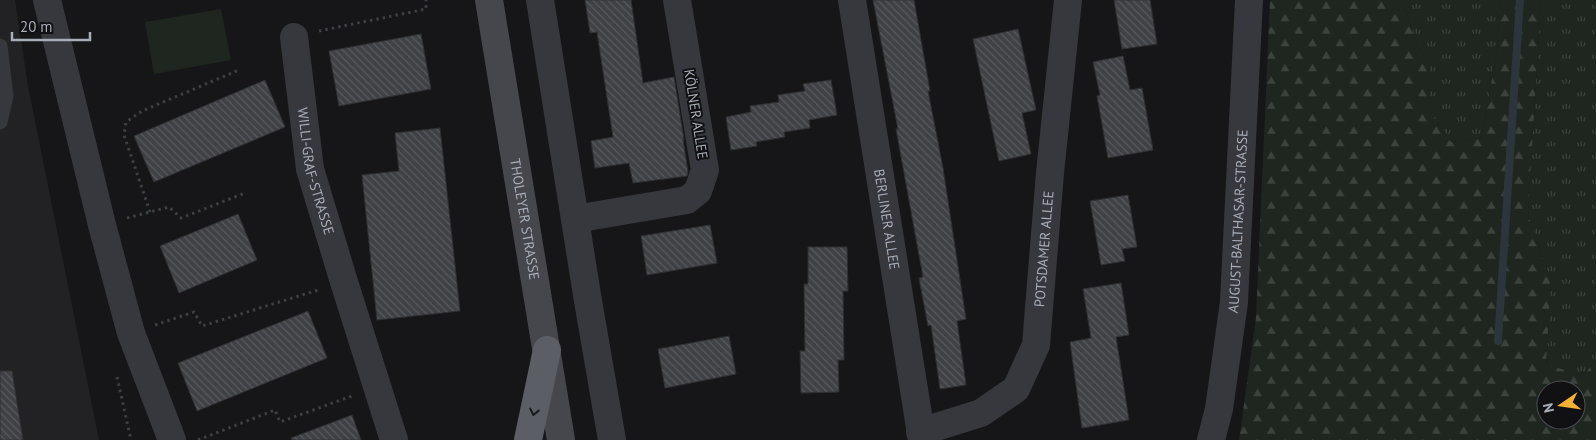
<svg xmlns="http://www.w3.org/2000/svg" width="1596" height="440" font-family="'PT Sans',sans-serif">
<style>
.built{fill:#222225}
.grass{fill:url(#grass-tufts)}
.forest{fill:url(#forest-firs);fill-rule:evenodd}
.pitch{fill:#1e261f}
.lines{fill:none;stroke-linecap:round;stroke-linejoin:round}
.stream{stroke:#2c353c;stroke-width:8}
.building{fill:url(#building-back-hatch);stroke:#303034}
.path{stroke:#3d3f44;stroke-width:3;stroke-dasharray:2.5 4;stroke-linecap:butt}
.service{stroke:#37383d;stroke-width:15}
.minor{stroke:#37383d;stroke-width:28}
.secondary{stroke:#45474d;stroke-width:28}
.trunk{stroke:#5b5e65;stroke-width:28}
.oneway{stroke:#18191b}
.labels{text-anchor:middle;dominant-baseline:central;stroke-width:4;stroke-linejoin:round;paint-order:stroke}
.street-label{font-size:14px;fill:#a8adb8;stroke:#111113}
</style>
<defs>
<pattern id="grass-tufts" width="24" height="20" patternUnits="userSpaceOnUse" patternTransform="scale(1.25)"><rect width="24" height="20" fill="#1e261f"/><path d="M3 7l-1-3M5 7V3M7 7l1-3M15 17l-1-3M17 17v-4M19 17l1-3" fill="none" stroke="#3c433d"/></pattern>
<pattern id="forest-firs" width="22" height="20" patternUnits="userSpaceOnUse" patternTransform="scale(1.25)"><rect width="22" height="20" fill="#1e261f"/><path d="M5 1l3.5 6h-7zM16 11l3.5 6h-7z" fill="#3c433d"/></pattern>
<pattern id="building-back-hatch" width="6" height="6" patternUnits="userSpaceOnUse" patternTransform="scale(1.25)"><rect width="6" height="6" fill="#404145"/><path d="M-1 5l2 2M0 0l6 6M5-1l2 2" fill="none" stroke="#595a5e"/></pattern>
</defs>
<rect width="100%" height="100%" fill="#161618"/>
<polygon class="built" points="0,0 15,0 28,86 99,440 0,440"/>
<g class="grass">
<polygon points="1396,0 1501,0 1497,48 1482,138 1451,142 1430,113 1430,64 1417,45 1406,11"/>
<polygon points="1541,0 1596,0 1596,359 1584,375 1546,366 1551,279 1537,244 1528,214"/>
</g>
<path class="forest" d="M1270 0H1396L1406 11 1417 45 1430 64V113L1451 142 1482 138 1497 48 1501 0H1541L1528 214 1537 244 1551 279 1546 365 1584 375 1596 359V440H1239L1256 318ZM1546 390H1576V420H1546Z"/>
<polygon class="pitch" points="221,9 231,60 154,74 145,22"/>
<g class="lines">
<polyline class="stream" points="1498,341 1520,0"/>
</g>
<g class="building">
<polygon points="585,0 631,0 643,83 674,77 684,140 683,140 688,172 687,176 633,183 629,163 595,168 591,141 613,137 597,32 590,33"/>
<polygon points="873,0 914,0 930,91 928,91 943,168 966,319 957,321 966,385 940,389 931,325 928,326 919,278 923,277 896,129 898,129"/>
<polygon points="1114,0 1150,0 1157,44 1122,49"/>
<polygon points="1018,29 1036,110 1022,113 1031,154 999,161 973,39"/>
<polygon points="421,34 431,89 339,106 329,51"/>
<polygon points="1123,56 1130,90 1142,88 1153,150 1108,158 1097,96 1100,95 1093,62"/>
<polygon points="265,80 285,127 154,182 134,136"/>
<polygon points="831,80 837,115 809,120 810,128 784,132 785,137 756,142 757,146 731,150 726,117 751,112 750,106 779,102 778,95 805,91 803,84"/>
<polygon points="440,128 460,311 377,320 362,175 399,171 395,133"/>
<polygon points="1128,195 1137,247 1122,249 1125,261 1101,265 1090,201"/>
<polygon points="238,214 257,260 179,293 160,246"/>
<polygon points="710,225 717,263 647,275 641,236"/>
<polygon points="808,247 847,247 848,291 843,291 844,360 838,360 839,392 801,393 800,351 805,351 804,284 808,284"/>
<polygon points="1121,283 1129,335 1116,337 1129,420 1082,428 1070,342 1091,338 1083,289"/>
<polygon points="308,311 327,358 197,411 178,363"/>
<polygon points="729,336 736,374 665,388 658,349"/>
<polygon points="0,371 12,371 23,440 0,440"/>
<polygon points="352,415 361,440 292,440 291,438"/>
</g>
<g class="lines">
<g class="path">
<polyline points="319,31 426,9 426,0"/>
<polyline points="150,212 124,135 126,122 142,111 239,70"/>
<polyline points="127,218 169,207 181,218 245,193"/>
<polyline points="155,325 194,312 202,326 318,290"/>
<polyline points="117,377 131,440"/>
<polyline points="198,440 275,410 280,422 352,396"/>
</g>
<polyline class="service" points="0,46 6,96 0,122"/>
<g class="minor">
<polyline points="47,0 102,225 131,333 172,440"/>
<polyline points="540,0 588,301 612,440"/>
<path id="s1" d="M852 0 922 440"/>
<path id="s2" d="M294 37 310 169 344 282 394 440"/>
<polyline points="575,219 687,200 698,191 705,170 677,0"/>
<path id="s3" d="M920 432 981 413 1016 389 1036 345 1050 173 1068 0"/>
<path id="s4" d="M1211 440 1219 409 1234 302 1249 0"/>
</g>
<path class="secondary" id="s5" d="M489 0 561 440"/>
<polyline class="trunk" points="528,440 547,350"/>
</g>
<defs><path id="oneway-chevron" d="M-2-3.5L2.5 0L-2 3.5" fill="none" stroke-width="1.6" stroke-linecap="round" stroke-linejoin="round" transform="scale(1.25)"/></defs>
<use class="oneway" href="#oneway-chevron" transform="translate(534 412) rotate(102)"/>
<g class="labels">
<g class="street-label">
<text transform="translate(696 114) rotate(81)">KÖLNER ALLEE</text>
<text stroke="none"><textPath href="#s2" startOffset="136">WILLI-GRAF-STRASSE</textPath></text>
<text stroke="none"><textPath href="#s5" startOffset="222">THOLEYER STRASSE</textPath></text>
<text stroke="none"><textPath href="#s1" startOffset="222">BERLINER ALLEE</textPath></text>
<text stroke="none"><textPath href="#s4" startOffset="221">AUGUST-BALTHASAR-STRASSE</textPath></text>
<text stroke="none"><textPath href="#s3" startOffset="251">POTSDAMER ALLEE</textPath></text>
</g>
</g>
<g transform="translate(1561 405) rotate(257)"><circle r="24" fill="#111113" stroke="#4d4f55"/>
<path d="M0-4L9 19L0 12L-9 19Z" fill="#f2b134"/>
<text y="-8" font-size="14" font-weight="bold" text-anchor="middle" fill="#a8adb8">N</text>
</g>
<path d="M12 32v8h78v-8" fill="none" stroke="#a8adb8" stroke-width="2.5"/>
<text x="20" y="32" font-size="15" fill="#a8adb8" stroke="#111113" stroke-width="4" paint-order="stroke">20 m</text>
</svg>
